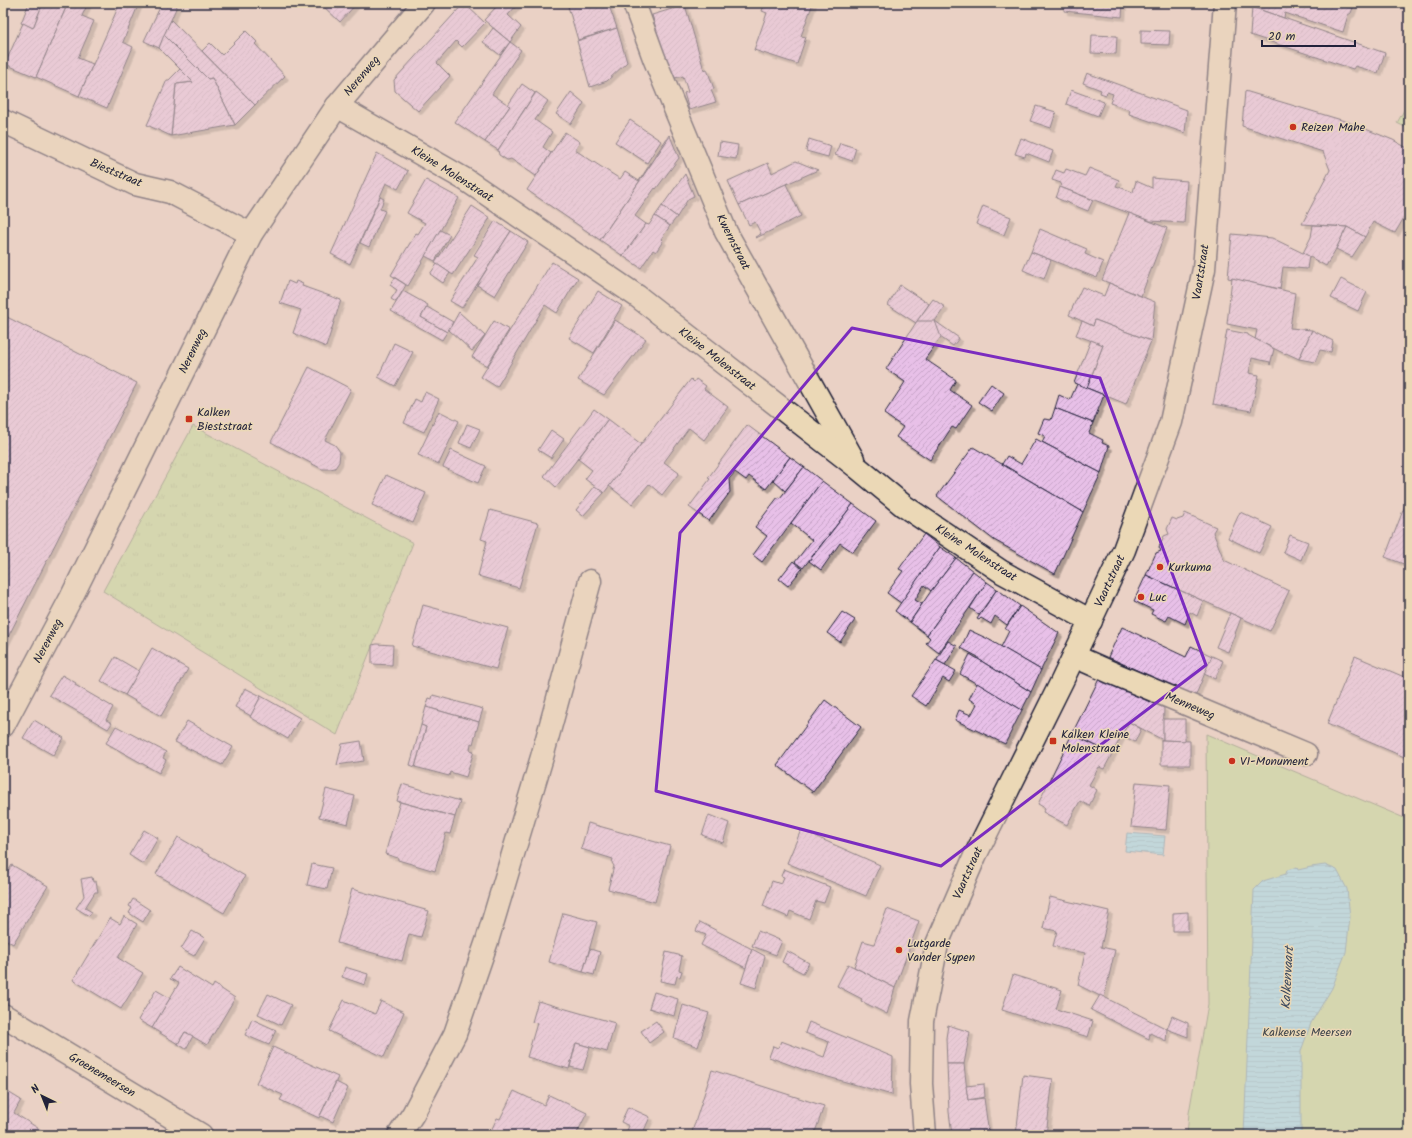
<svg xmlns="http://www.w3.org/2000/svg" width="1412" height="1138" font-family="Kalam,sans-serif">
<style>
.grass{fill:url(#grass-tufts);stroke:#707f68}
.park{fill:#bddc95;stroke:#707f68}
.water{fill:url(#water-rules);stroke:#6693aa}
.building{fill:url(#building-hatch);stroke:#22223b;filter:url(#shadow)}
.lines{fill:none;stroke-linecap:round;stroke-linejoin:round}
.minor-casing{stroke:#22223b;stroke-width:25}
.secondary-casing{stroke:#22223b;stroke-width:25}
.minor{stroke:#ebd8b6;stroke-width:22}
.secondary{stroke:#ebd8b6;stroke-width:22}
.marked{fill:none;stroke:#7b2cbf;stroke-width:3;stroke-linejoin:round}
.poi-dot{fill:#c8321e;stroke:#ebd8b6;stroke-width:1.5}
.labels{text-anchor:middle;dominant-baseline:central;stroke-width:3;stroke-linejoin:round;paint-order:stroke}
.street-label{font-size:12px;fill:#22223b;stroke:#ebd8b6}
.poi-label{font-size:12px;fill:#22223b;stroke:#ebd8b6;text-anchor:start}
.park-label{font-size:12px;fill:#41474d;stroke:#ebd8b6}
.water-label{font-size:13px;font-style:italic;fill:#394860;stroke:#ebd8b6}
</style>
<defs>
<pattern id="grass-tufts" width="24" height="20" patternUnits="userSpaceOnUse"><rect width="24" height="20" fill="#bddc95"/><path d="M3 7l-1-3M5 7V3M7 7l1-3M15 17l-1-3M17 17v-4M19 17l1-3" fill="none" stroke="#a2bc81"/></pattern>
<pattern id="water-rules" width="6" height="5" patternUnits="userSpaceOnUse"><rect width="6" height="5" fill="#93def4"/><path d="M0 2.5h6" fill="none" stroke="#7ebed2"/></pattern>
<pattern id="building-hatch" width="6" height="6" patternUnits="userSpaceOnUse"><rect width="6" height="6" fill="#e8c0e8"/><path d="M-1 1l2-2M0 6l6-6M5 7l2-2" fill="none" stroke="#c7a5c8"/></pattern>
<filter id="shadow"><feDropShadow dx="3.5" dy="3.5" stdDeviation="0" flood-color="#0004"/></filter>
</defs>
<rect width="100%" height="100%" fill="#ead1c5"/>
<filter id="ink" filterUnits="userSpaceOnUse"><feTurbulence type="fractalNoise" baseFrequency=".025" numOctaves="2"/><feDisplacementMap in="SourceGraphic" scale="8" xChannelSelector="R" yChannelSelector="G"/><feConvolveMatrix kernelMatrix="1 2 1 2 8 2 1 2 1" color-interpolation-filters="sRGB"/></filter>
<g filter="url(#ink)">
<polygon class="grass" points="193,426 413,543 337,735 103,591"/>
<g class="park">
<polygon points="1409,101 1409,129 1397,123"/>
<polygon points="1206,734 1409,820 1409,1135 1187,1135 1189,1113 1208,1004"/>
</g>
<g class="water">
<polygon points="1127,833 1165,836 1163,855 1125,851"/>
<polygon points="1325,865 1337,870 1347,889 1350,917 1346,952 1332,988 1311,1023 1301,1051 1301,1135 1244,1135 1254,890 1263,881 1286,874 1287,870 1297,867 1298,870 1311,867"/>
</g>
<g class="building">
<polygon points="29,3 43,3 33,28 21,23"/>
<polygon points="43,3 68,3 36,77 5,64 23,23 33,28"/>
<polygon points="68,3 88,3 82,16 94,21 78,58 93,64 79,96 36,77"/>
<polygon points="120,3 139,3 123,42 133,47 107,108 79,96"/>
<polygon points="162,3 169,3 177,6 159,48 144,41"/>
<polygon points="320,3 357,3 340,22"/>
<polygon points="464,3 485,23 462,47 456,41 437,63 450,76 418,111 395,91 394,80"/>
<polygon points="492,3 519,3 508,15 521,27 510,42 484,20 496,7"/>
<polygon points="567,3 608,3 617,28 578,40"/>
<polygon points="765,3 813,3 801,36 806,37 797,64 754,50 767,13 762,11"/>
<polygon points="1064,3 1123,3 1122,17 1064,11"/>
<polygon points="1253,3 1332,3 1353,8 1351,13 1348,15 1343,32 1285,13 1284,18 1252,7"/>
<polygon points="1332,3 1354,3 1353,8"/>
<polygon points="685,5 704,70 707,69 714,89 711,90 716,102 689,110 684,93 688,92 683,76 671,79 652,15"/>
<polygon points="1252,7 1385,53 1378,73 1355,66 1353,69 1250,35"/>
<polygon points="171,20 255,105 235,125 212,78 208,79 164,35"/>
<polygon points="493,28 510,42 500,55 483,42"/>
<polygon points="617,28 627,62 607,81 590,87 577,41"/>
<polygon points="1141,30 1170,31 1169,45 1141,44"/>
<polygon points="246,31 257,42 255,44 285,76 255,105 202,51 210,43 222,55"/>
<polygon points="164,35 208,79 212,78 235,125 171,136 176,84 193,82 159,48"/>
<polygon points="1092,35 1117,36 1116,54 1091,53"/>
<polygon points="510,42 521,50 492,94 510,106 485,142 455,122"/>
<polygon points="180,69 193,82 176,84 171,136 147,125 167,80 169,80"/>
<polygon points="1087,73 1187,110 1185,133 1129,114 1130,110 1110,103 1113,94 1107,92 1106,95 1100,93 1101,90 1083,83"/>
<polygon points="522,84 535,93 498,150 485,142 510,106 508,105"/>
<polygon points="1071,90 1104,102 1098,116 1066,104"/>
<polygon points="1245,91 1348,122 1393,140 1409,149 1409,209 1395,233 1373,222 1365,237 1347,227 1302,224 1330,170 1323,152 1242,126"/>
<polygon points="536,92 548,101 535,120 552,132 543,147 551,153 536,176 511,159 507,160 499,155 498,150"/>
<polygon points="571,92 584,103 571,124 556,114"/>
<polygon points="1036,106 1056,112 1051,128 1030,121"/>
<polygon points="630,120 661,141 647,163 615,142"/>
<polygon points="565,132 580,142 575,150 620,179 625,172 639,181 669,135 670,136 600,240 527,190"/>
<polygon points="670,136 679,158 656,189 655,188 635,216 646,224 623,256 600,240"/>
<polygon points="1021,138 1053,151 1049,162 1026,153 1025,157 1015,154"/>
<polygon points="809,139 831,146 828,157 806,151"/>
<polygon points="720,142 738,145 736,159 718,156"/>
<polygon points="840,143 856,148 852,161 835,155"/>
<polygon points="377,153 408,171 398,189 386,183 350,264 331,254"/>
<polygon points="796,161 818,170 739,205 728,181 768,163 772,173"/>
<polygon points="1089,168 1119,180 1116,186 1133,192 1136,181 1152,188 1152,178 1187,181 1184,223 1150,221 1060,187 1061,183 1052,180 1056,170 1064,173 1066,169 1085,176"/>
<polygon points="685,174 694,196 688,199 677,217 662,206"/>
<polygon points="426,180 459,198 408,286 391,275 416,233 418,234 425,223 407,213"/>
<polygon points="786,184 801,216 756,238 755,237 761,234 755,222 749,225 739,205"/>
<polygon points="1060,187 1093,200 1088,211 1056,198"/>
<polygon points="380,197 384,199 380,209 385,211 369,247 360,243"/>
<polygon points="472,206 490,218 453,275 435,263"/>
<polygon points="662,206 677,217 670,226 655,216"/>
<polygon points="983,206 1011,217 1004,235 976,224"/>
<polygon points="1129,213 1167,228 1141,296 1102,280"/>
<polygon points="655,216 670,226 661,239 663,241 656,252 653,250 641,268 623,256 646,224 649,225"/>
<polygon points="495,221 511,231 462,308 450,301 478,257 474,255"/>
<polygon points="1313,225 1347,227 1336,249 1326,266 1303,253 1311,237"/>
<polygon points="1347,227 1365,237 1352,257 1336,249"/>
<polygon points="1040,229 1087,249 1085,254 1103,262 1097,278 1031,252"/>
<polygon points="440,230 450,235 435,261 425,256"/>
<polygon points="511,231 528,242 495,296 477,285"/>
<polygon points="1232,234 1272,238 1309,256 1307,269 1283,267 1280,289 1228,278"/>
<polygon points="1031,252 1051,260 1044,279 1023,270"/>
<polygon points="552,262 578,278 557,313 545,305 497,387 481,377"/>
<polygon points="437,264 450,273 443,283 430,274"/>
<polygon points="395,278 406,285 396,302 391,299 397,290 390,285"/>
<polygon points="1232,278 1295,293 1290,328 1312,330 1299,359 1286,353 1285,354 1255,339 1257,330 1227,324"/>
<polygon points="1341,279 1367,292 1358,311 1331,298"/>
<polygon points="288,281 295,284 296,281 303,284 302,286 341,300 326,347 293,333 301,310 280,303"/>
<polygon points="1109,283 1155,302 1151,341 1095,320 1093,326 1069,315 1082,287 1104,296"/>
<polygon points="900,285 929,304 916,323 888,305"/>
<polygon points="403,291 428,305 421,317 447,332 442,340 391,311"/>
<polygon points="598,291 622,306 594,353 569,338"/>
<polygon points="933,299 945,307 935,321 959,338 953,346 917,321"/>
<polygon points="427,307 453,322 447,332 421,317"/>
<polygon points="459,312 485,336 472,351 449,330"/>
<polygon points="3,315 137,383 3,647"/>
<polygon points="615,320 646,339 604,395 578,380"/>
<polygon points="1095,320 1151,341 1126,404 1087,388 1103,345 1076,335 1082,321 1093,326"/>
<polygon points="494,321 509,330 487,366 472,357"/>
<polygon points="917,321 935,321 941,337 925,359 956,380 950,390 972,405 956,429 952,427 930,460 896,437 903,427 884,414 905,382 886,369"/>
<polygon points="1227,330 1248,334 1248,335 1274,349 1270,365 1270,362 1252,358 1249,373 1259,375 1251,411 1213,404"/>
<polygon points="1312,330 1333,341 1331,352 1320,350 1315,362 1299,359"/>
<polygon points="1091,340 1103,345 1087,388 1074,383"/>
<polygon points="394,343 413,352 395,386 378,377"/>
<polygon points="309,367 351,389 325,440 335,445 340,452 339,462 335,468 330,469 322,469 271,442"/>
<polygon points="691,379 694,382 696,379 706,386 704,389 728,407 704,440 689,428 664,462 679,473 662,495 649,484 632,504 609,486"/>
<polygon points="991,384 1004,393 992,411 978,402"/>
<polygon points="1077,384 1104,395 1093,423 1055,408 1059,395 1070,400"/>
<polygon points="425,392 439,399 424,432 404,423 415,399 421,402"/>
<polygon points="1055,408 1093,423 1089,433 1103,440 1102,443 1109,446 1101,473 1042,442 1045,436 1038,433 1044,419 1051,420"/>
<polygon points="594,409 608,419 556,487 544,476"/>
<polygon points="439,411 459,421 439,464 418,455"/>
<polygon points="608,419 641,444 604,493 585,479 592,470 578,459"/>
<polygon points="467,424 480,429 471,448 459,443"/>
<polygon points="747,425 790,457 766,489 749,476 746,480 735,472 729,479 730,492 709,521 689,507 710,479 708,478"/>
<polygon points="551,430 564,439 551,458 538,450"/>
<polygon points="1036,439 1101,473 1083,512 1002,464 1007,456 1021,464"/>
<polygon points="973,447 1083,512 1055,574 994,540 937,496"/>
<polygon points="451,450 486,466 478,483 443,467"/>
<polygon points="790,457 804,467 785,491 773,480"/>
<polygon points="804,467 822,481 762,562 753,555 767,536 755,527 778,497 780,498"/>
<polygon points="386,475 426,493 413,523 372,505"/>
<polygon points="822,481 853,504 803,568 795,562 812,540 791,523"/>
<polygon points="595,486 604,493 583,516 576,510"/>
<polygon points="1409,495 1409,566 1385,557"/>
<polygon points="853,504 876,521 853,552 840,543 821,570 809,561"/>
<polygon points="490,510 538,523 519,588 478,576 487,541 481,539"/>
<polygon points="1240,512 1272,527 1259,553 1228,538"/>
<polygon points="1185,513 1216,527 1213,532 1224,560 1289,591 1270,631 1146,575 1156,553 1161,551 1159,547 1164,536 1169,534 1167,529 1172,518 1177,520 1183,518"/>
<polygon points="924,534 940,547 901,603 887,593 903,571 899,569"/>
<polygon points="1290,535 1308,542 1301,560 1283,552"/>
<polygon points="940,547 956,558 931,591 924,585 915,600 922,604 910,622 895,611"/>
<polygon points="956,558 973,571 927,635 910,622 931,591"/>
<polygon points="793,561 802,569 788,586 779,579"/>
<polygon points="973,571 987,582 939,653 926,643 930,638 927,635"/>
<polygon points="1146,575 1203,601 1197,616 1190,612 1185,624 1169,616 1166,621 1151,614 1153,610 1134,601"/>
<polygon points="987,582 997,589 979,615 970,608"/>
<polygon points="997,589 1020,606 1007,625 995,616 991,624 981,618 979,620 977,619"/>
<polygon points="423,605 508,628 496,669 412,646"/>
<polygon points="1020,606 1059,633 1041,670 1001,647 1009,631 1005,629"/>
<polygon points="842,612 855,620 840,642 827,633"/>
<polygon points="1230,613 1241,618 1228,652 1216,647"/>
<polygon points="1122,627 1186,657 1191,646 1212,656 1195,697 1108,657"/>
<polygon points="969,630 988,639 1041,670 1031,692 978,659 978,657 961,648"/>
<polygon points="948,641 957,646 945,665 936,660"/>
<polygon points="377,644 393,645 392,665 372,664 372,645"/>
<polygon points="152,648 188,669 161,716 125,695"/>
<polygon points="970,654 1031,692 1022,710 960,674"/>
<polygon points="1212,656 1223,661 1215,679 1204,674"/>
<polygon points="1355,656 1409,679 1409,759 1327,724"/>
<polygon points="115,657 139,671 125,695 101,681"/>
<polygon points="936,660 956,671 949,682 943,678 926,706 911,696"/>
<polygon points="62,675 76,683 75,685 113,707 106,720 112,723 108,729 49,695"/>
<polygon points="1099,679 1164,708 1163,740 1129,722 1112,754 1072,734"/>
<polygon points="977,683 1022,710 1005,744 955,720 959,710 971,715 977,704 969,699"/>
<polygon points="245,688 261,696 251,716 235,707"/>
<polygon points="433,695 483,709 479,722 426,707 429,698 432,699"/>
<polygon points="261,696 300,718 288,739 250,717"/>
<polygon points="825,700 861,727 813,792 777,765"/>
<polygon points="426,707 479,722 473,744 471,743 470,750 474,751 466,777 450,772 449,776 415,767 426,727 421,725"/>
<polygon points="1163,719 1185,719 1185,741 1163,740"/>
<polygon points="34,720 64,738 53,755 23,738"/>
<polygon points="187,721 233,747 222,765 175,742"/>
<polygon points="1129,722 1141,729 1135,742 1122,735"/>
<polygon points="421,725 426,727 415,767 410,765"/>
<polygon points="116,726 166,752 163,758 166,760 159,773 106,743"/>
<polygon points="1072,734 1112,754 1104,769 1099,767 1089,785 1097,790 1089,806 1080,801 1067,825 1043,812 1045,808 1038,804"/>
<polygon points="1161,740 1190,741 1190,765 1161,765"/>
<polygon points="361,741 364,761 337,765 342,744"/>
<polygon points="1136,782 1170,785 1166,830 1131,827"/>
<polygon points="402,784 460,801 455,817 397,801"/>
<polygon points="326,789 355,796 348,824 319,817"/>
<polygon points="400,802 455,817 450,834 446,833 435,871 398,860 398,858 385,854"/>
<polygon points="709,815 729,823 723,843 702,835"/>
<polygon points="588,823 670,846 655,902 608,889 614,866 612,863 613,859 581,849"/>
<polygon points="144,830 158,838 143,864 129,855"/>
<polygon points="801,830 880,865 866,896 787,863"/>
<polygon points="178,837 245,876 224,913 156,874"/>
<polygon points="312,864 332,868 327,889 307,885"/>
<polygon points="12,865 48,886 13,944 3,938 3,879"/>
<polygon points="784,869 830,887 824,903 816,901 809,919 790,911 788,917 763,906 772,881 781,884 784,877 781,876"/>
<polygon points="92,877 93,882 96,882 98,892 95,892 85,908 92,912 89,916 76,908 84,896 81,879"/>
<polygon points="352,889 429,911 421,937 409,934 402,961 337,943"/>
<polygon points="1050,897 1109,911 1101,947 1115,950 1104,998 1078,985 1085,953 1053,946 1057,931 1043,928"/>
<polygon points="133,899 150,910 143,922 129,913 132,908 129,906"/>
<polygon points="887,909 919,921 895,988 854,967 863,941 874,944"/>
<polygon points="1188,912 1188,931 1173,931 1173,913"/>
<polygon points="563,913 597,922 583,972 549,962"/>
<polygon points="124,916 137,924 118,958 143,973 121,1009 73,980 110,918 120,924"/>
<polygon points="700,922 752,949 746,968 701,945 706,935 696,931"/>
<polygon points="192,931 205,938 194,956 181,949"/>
<polygon points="758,931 782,941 776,955 752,946"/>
<polygon points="590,949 600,952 594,975 583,972"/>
<polygon points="752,949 765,956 756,988 741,983"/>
<polygon points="787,951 809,963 803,973 782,962"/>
<polygon points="666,952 682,956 679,970 682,971 680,977 677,976 675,984 660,981"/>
<polygon points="848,964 895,988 887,1014 861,1001 862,999 837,986"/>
<polygon points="178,967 212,988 214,984 235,998 207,1045 185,1032 178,1044 152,1028 179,983 170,979"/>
<polygon points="345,967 368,974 365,985 342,977"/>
<polygon points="1013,975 1062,990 1056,1009 1093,1021 1088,1037 1002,1010"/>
<polygon points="156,990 170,998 152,1028 138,1020"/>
<polygon points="654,992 678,999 674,1016 649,1008"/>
<polygon points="268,994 291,1005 281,1025 258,1014"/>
<polygon points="1100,995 1167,1029 1166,1041 1150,1033 1149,1039 1091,1010"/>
<polygon points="344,1000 375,1014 381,1001 404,1012 384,1057 329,1031"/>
<polygon points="538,1001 615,1023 607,1052 576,1043 569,1069 527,1057 537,1023 532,1022"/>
<polygon points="683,1005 709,1013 698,1047 674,1038"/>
<polygon points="1172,1016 1188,1023 1188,1037 1167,1029"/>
<polygon points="252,1019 276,1030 269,1045 245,1035"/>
<polygon points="656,1021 664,1032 649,1043 641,1031"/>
<polygon points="809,1022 893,1057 892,1095 807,1071 769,1057 773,1046 778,1048 781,1041 824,1057 829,1042 805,1033"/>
<polygon points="948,1025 970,1032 964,1064 947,1064 946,1038"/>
<polygon points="185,1032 193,1036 186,1049 178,1044"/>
<polygon points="576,1043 590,1047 583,1070 570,1067"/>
<polygon points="273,1047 338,1077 319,1118 280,1100 283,1095 256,1083"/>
<polygon points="947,1064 964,1064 968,1100 984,1098 989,1135 952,1135 949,1112"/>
<polygon points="712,1070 824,1106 814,1135 691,1135"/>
<polygon points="1023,1075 1053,1079 1046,1135 1016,1135"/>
<polygon points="336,1082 348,1088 333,1122 320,1116"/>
<polygon points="984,1084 985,1097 968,1100 966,1086"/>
<polygon points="3,1089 21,1100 14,1113 41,1130 38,1135 3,1135"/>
<polygon points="514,1091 544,1105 549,1095 587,1113 576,1135 489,1135 497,1118 500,1119"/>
<polygon points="628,1107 650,1117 642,1135 625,1135 629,1126 621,1122"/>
</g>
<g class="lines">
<defs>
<g id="minor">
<polyline points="634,3 654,58 726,232 853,459"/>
<polyline points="337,106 466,180 637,296 858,468 904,506 1002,572 1091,621"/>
<polyline points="3,121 135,184 170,192 251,234"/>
<polyline points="1074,656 1110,672 1306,754"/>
<polyline points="3,726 71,598 251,234 337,106 424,3"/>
<polyline points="3,1015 201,1135"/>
<polyline points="399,1135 413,1114 455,1034 487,941 542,757 590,581"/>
</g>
<polyline id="secondary" points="925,1135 921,1084 922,1021 937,944 975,856 1062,681 1124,550 1171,422 1204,269 1225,3"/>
</defs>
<use href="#minor" class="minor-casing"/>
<use href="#secondary" class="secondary-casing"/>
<use href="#minor" class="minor"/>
<use href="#secondary" class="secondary"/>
</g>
</g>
<path d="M0 0H1412V1138H0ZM852 328 1100 378 1206 665 941 866 656 791 680 533Z" fill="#ead1c5" fill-opacity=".55" fill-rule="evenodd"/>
<path class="marked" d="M852 328 1100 378 1206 665 941 866 656 791 680 533Z"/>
<g class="poi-dot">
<circle cx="1293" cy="127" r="4"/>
<rect x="185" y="415" width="8" height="8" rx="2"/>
<circle cx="1160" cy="567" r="4"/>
<circle cx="1141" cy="597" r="4"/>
<rect x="1049" y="737" width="8" height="8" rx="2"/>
<circle cx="1232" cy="761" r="4"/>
<circle cx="899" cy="950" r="4"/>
</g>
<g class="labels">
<g class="street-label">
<text transform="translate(362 76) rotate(-50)">Nerenweg</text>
<text transform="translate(116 173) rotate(23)">Bieststraat</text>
<text transform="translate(452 174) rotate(32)">Kleine Molenstraat</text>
<text transform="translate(733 242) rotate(63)">Kwernstraat</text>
<text transform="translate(1201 272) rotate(-81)">Vaartstraat</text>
<text transform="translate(193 351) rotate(-64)">Nerenweg</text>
<text transform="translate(717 359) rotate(38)">Kleine Molenstraat</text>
<text transform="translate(976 553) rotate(33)">Kleine Molenstraat</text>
<text transform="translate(1110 581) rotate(-65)">Vaartstraat</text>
<text transform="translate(48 641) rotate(-62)">Nerenweg</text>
<text transform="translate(1190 706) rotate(23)">Menneweg</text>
<text transform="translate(968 873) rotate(-66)">Vaartstraat</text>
<text transform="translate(102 1075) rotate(31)">Groenemeersen</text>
</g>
<g class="poi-label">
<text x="1301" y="127">Reizen Mahe</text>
<text x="197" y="412">Kalken<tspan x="197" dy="14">Bieststraat</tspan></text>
<text x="1168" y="567">Kurkuma</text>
<text x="1149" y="597">Luc</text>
<text x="1061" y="734">Kalken Kleine<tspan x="1061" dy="14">Molenstraat</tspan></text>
<text x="1240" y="761">V1-Monument</text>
<text x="907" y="943">Lutgarde<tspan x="907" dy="14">Vander Sypen</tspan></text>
</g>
<g class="park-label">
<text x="1307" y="1032">Kalkense Meersen</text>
</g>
<g class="water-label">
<text transform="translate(1288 978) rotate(-87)">Kalkenvaart</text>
</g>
</g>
<rect width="1412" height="1138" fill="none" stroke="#ebd8b6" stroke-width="16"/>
<rect x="8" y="8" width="1396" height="1122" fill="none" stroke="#22223b" stroke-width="1.5" filter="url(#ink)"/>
<g transform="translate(42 1096) rotate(317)" stroke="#ebd8b6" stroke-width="3" paint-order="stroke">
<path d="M0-3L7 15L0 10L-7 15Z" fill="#22223b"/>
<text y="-6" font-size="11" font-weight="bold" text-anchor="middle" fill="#22223b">N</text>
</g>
<path d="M1262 40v6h93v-6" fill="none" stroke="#22223b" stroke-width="2"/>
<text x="1268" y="40" font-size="12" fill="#22223b" stroke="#ebd8b6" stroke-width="3" paint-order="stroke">20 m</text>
</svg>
